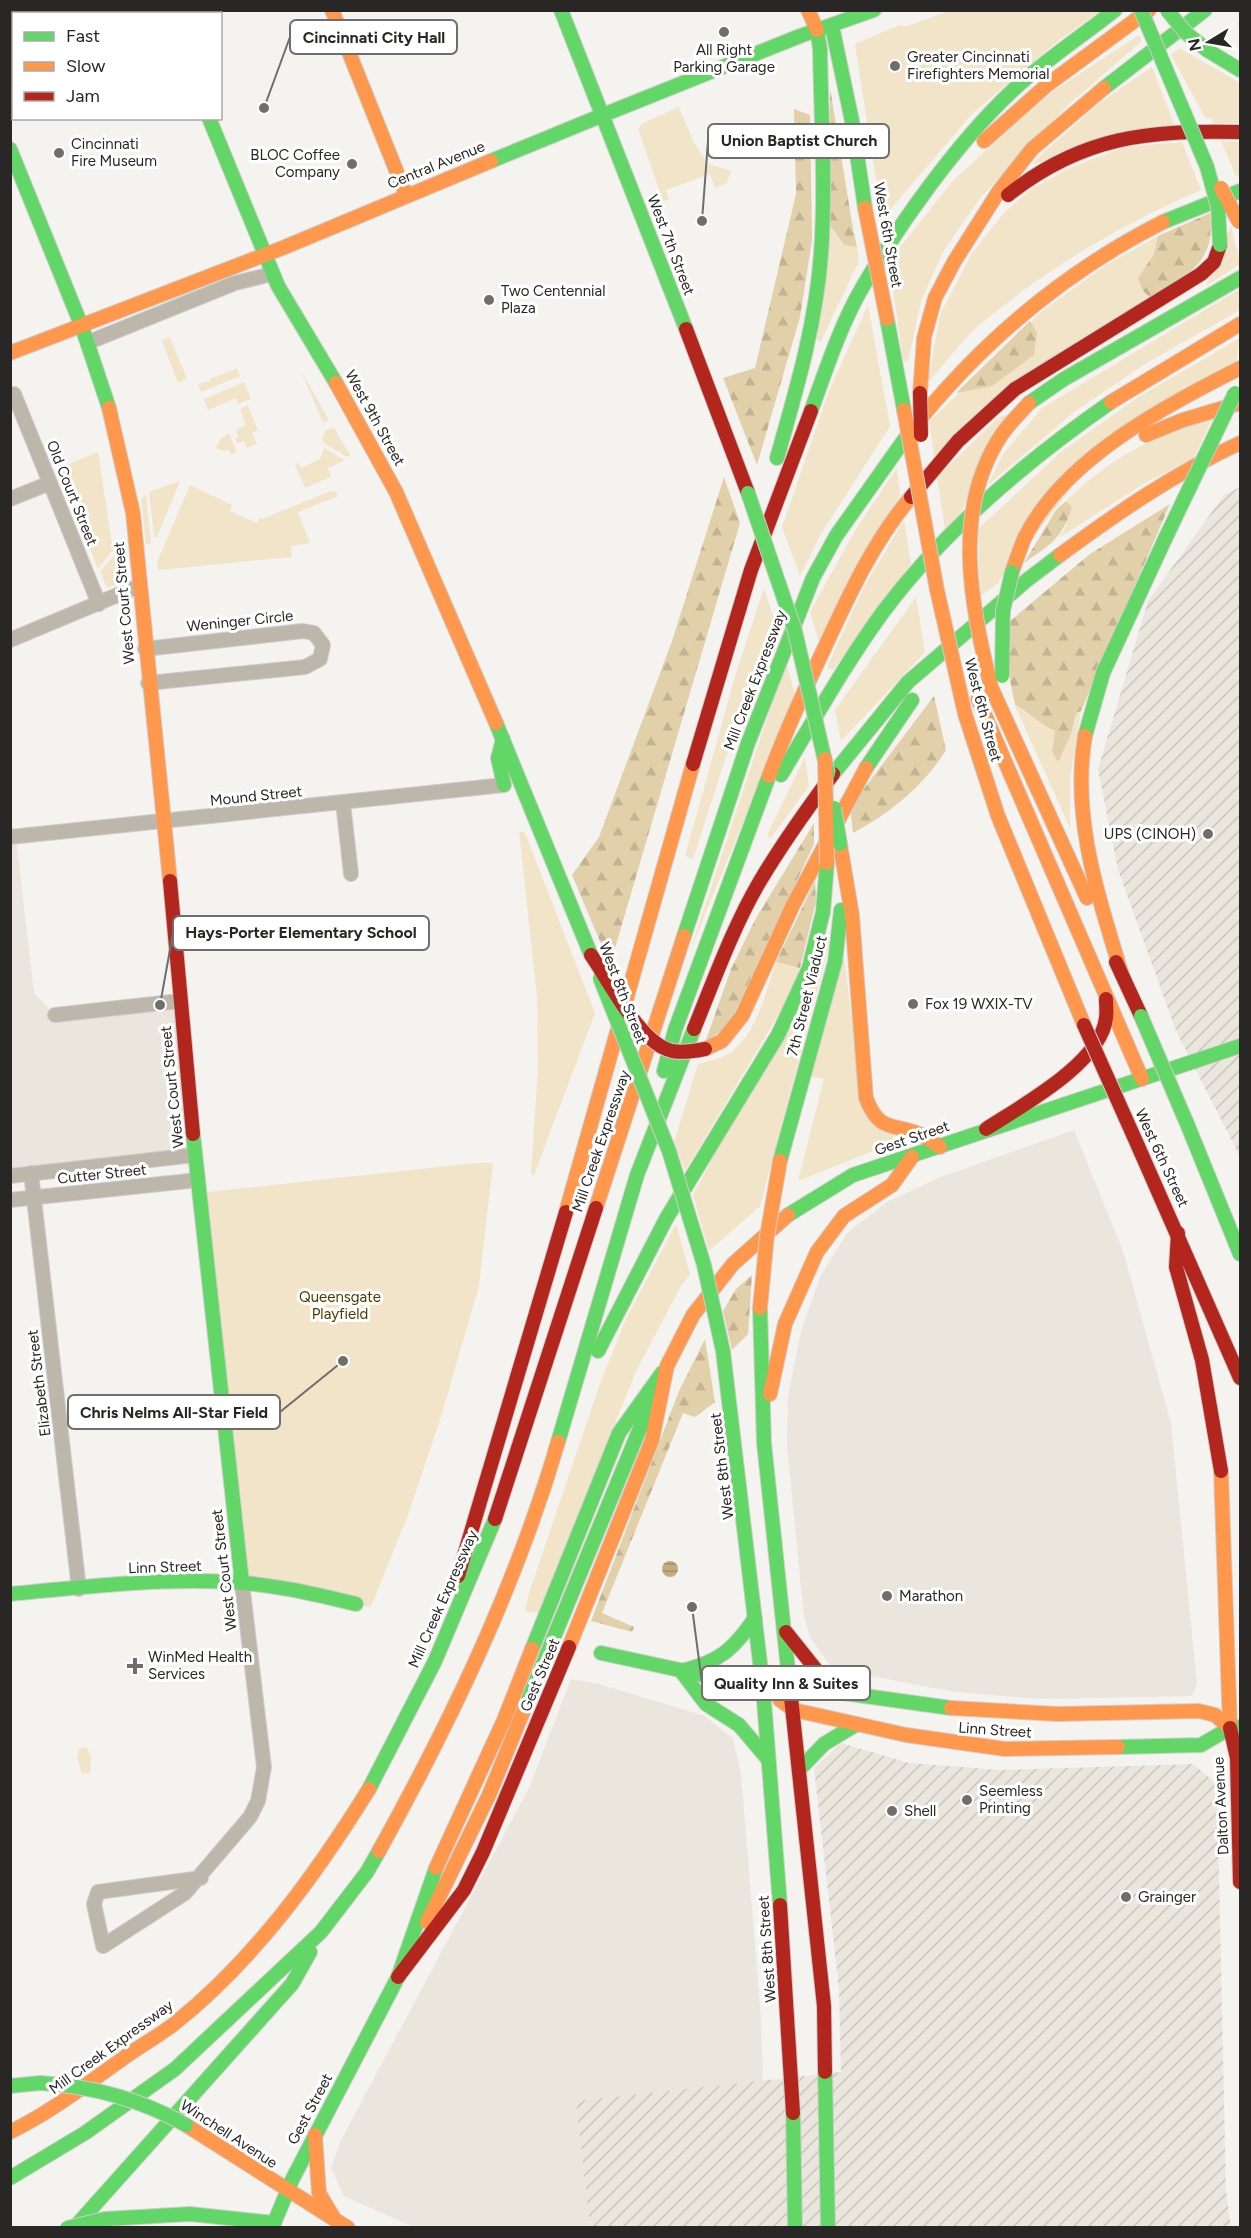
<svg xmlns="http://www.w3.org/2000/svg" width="1251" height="2238" font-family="Figtree,sans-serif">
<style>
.built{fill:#eae6dd}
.industrial{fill:url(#industrial-furrows)}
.green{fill:#f1e4c8}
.forest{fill:url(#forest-firs)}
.water{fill:url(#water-rules)}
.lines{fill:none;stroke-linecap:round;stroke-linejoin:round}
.street-casing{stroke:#cfcecc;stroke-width:16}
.fast-casing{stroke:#cfcecc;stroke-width:16}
.slow-casing{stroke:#cfcecc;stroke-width:16}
.jam-casing{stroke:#cfcecc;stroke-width:16}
.street{stroke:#bdb7ab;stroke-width:14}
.fast{stroke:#63d668;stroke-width:14}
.slow{stroke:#ff974d;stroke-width:14}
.jam{stroke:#b3261e;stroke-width:14}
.fast-bridge-casing{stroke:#cfcecc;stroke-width:16;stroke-linecap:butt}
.slow-bridge-casing{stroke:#cfcecc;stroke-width:16;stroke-linecap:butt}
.jam-bridge-casing{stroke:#cfcecc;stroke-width:16;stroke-linecap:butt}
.fast-bridge{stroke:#63d668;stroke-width:14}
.slow-bridge{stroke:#ff974d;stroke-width:14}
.jam-bridge{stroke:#b3261e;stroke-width:14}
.poi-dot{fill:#706e6c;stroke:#fff;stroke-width:2}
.labels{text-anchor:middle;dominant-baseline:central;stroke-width:6;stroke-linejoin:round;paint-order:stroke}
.poi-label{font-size:15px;fill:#282725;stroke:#fff;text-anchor:start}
.street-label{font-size:15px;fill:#282725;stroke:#fff}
.park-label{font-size:15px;fill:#4e3900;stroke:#fff}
.leader{fill:none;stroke:#706e6c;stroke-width:2}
.callout-dot{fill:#706e6c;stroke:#fff;stroke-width:2}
.callout{fill:#fff;stroke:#706e6c;stroke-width:2}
.callout-label{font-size:16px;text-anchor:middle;font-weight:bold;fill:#282725}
</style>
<defs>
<pattern id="industrial-furrows" width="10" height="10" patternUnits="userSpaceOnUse" patternTransform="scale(1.5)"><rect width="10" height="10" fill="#eae6dd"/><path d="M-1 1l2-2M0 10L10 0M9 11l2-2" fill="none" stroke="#c9c5be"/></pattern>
<pattern id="forest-firs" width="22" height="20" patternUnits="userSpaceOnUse" patternTransform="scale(1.5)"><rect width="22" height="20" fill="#e2d0aa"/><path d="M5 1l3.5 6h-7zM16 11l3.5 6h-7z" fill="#c2b392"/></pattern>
<pattern id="water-rules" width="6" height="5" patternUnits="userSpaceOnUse" patternTransform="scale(1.5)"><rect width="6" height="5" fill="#c4ae7f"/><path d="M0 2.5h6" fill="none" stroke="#9f8e68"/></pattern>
</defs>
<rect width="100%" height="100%" fill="#f5f3f0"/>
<g class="built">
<polygon points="10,837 16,837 34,993 55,1015 180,1001 195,1155 11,1176"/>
<polygon points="1074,1130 1123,1251 1171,1423 1197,1683 1192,1696 1041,1699 955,1692 833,1669 810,1637 804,1617 787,1446 788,1396 801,1331 821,1275 847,1233 887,1202 938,1178"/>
<polygon points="571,1679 599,1684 705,1716 733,1739 741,1773 761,2018 763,2081 577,2101 590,2227 413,2227 344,2196 331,2168 340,2142 529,1788"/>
</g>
<g class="industrial">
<polygon points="1240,487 1240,1157 1176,1031 1118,870 1098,769 1148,601 1224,495"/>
<polygon points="841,1743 909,1763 1002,1770 1193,1764 1217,1784 1226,2191 1231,2227 590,2227 576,2101 841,2072 839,1989 814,1768"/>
</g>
<g class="green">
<polygon points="949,11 1101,11 1059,40 972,114 882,219 855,44 900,25 905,27"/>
<polygon points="1139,35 1142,41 1068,105 981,197 943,252 921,301 908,362 903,361 889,261 952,182 1040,100"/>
<polygon points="1180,48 1240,83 1240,123 1213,123 1211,118 1206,119 1171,55"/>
<polygon points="1152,67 1175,126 1030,165 1098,104"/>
<polygon points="679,107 693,141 708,164 731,171 727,183 715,188 710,174 666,190 669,199 663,201 638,129 643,123"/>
<polygon points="1221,141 1240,142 1240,175 1236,176"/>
<path d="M1182 142 1201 190C1120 225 1044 270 977 327 959 343 945 365 928 382L940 315 972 253 1004 213 1031 189 1072 167 1125 147Z"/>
<polygon points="830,225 844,245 857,247 859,261 821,341 817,341"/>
<polygon points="1231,226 1240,264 1206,286"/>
<polygon points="1158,236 1154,254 1138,278 1151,298 934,456 929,422 1041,312 1108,264"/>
<polygon points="1240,289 1240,310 1145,364 1074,412 988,485 1003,454 1042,408"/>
<polygon points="868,305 890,426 821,534 800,576 782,527 829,391"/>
<polygon points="170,337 187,379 178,383 162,341"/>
<polygon points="1240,338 1236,363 1111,437 997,584 980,596 978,529 1061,452 1137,398"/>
<polygon points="237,368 240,376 201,392 198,384 211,381 210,379"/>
<polygon points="301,371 329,420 323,423"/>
<polygon points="244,382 251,399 238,404 236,398 208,410 204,399"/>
<polygon points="248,406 258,430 252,433 257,444 247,448 244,441 237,443 235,439 238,437 236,430 246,425 240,409"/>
<polygon points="1012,413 962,511 945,529 937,477 998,418"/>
<path d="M1213 417 1194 458 1143 484 1059 538 1066 527V501C1115 454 1150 439 1213 417Z"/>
<polygon points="334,428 350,455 347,457 325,444 322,438 326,430"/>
<polygon points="229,433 237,452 231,455 229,450 225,451 216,448 220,439"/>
<polygon points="324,448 345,460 328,468 331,477 305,488 295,465 298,463 301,468 320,459"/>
<polygon points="98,452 113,550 98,569 59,468"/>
<polygon points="897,468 900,495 819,642 810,612 856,529"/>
<polygon points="180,481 157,537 154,537 149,492"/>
<polygon points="190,485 232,505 230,511 257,523 260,517 262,519 331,491 335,491 338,496 298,512 310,543 291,546 292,557 158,570 157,562"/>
<polygon points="146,494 151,544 146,544 141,499"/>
<polygon points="904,520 911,564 833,670 827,667 864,587"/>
<polygon points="114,555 118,583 107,588 100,572"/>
<polygon points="764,588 777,628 726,757 693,859 685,856 736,673"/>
<polygon points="916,597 925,652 841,741 835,710"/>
<polygon points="786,661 795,696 690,951"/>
<path d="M1015 706C1029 713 1040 724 1055 731L1052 751 1071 734 1076 713 1081 711 1070 778V828Z"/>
<polygon points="805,757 809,786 771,838 767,835"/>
<polygon points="519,831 525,833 595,1013 534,1175 531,1175 538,1066 537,997"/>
<polygon points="833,931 760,1206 709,1251 693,1195"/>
<polygon points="844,956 857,1063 893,1137 893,1143 798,1181 824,1079 811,1076"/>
<path d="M776 962 800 968 789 997 685 1171 674 1142 698 1064C709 1061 725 1058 733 1051 758 1029 766 992 776 962Z"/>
<polygon points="476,1163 493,1163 479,1286 441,1417 408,1515 371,1607 242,1583 199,1193"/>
<polygon points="676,1224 690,1274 680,1288 636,1371 539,1613 525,1611 530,1590 601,1381 626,1319"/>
<polygon points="87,1747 91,1757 90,1773 82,1774 77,1758 79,1749"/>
</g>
<g class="forest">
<polygon points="830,88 853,229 857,247 844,245 830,225"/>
<polygon points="794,109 810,115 812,240 800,317 757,465 723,378 755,368 796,194"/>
<path d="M1210 213C1216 265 1188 272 1151 298L1143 291 1138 278 1154 254 1158 236Z"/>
<polygon points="1030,321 1037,333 1034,355 992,386 956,393"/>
<polygon points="724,477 740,523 610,965 572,875 599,837 672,641"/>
<path d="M1066 501 1072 507C1062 539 1050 545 1024 563L1056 510Z"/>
<path d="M1170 504 1081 711 1076 713 1071 734 1058 762 1052 751 1055 731C1040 724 1029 713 1015 705L1008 670 1009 622 1090 554Z"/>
<path d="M934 696 946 750C924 786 890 813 853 833L850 807Z"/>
<polygon points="814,823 814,844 729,1025 705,1043 731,969 756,918"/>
<polygon points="815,881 816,901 800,968 776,962"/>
<polygon points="752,1275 748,1334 732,1350 723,1311 736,1289"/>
<polygon points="705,1339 715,1402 695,1417 683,1413 602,1613 634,1627 632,1632 591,1621 679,1391"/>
</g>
<circle class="water" cx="670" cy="1569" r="8"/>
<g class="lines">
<defs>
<g id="street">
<polyline points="89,342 235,283 272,274"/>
<polyline points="14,394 99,604"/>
<polyline points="10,499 50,483"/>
<polyline points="10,640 139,586"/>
<polyline points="145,649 303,631 314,633 323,645 320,659 305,667 148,683"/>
<polyline points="343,803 351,874"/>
<polyline points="10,837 504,785"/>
<polyline points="55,1015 180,1001"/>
<polyline points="31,1173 79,1589"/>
<polyline points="10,1176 195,1155"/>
<polyline points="10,1200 198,1180"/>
<polyline points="201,1878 98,1892 94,1904 103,1946 185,1893 250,1817 258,1801 264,1767 242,1583"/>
</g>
<g id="fast">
<polyline points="561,10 686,329"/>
<polyline points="151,14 159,10"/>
<polyline points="832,26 852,121 865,208"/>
<polyline points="1207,50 1240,70"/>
<polyline points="1104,88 1205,10"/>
<polyline points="603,115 800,36 874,10"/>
<polyline points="209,118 278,286 336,383"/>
<polyline points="10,149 82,327 109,408"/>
<polyline points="491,161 603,115"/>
<polyline points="1163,222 1240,191"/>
<polyline points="887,319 904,410"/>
<polyline points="1029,403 1064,379 1240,278"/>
<path d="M811 411C826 370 840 326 862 288 899 224 957 143 1011 92 1042 62 1081 37 1115 10"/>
<path d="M777 458C796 391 816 324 821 254 826 186 821 117 820 49L817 30"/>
<polyline points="496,723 591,955"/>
<polyline points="1085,736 1103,673 1165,539"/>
<polyline points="503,739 498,758 504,785"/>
<polyline points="866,768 912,700"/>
<polyline points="833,774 908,682 1027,580 1060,555"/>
<path d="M781 775C814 720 845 664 883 612 945 529 1026 461 1111 402"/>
<polyline points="684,936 748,743 813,578 836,536 909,433"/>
<polyline points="664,1071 675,1030 769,776"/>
<polyline points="1188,1126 1240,1254"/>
<polyline points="193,1134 242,1583"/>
<polyline points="780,1161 835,962 841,910"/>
<polyline points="788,1215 853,1175 1240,1046"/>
<polyline points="760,1308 764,1443 790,1688"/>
<polyline points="598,1351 666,1219 778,1035 809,968 823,912 827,863"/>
<polyline points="723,1351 763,1688 780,1905"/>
<polyline points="558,1442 637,1175 694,1029"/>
<path d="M10 1594C83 1587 156 1578 230 1582 273 1584 314 1594 356 1604"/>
<path d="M755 1618C733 1650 719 1662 681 1671L706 1704 739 1725 767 1758"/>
<polyline points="532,1649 619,1433 662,1373"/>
<polyline points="601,1653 763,1688 807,1688 951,1708"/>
<polyline points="523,1712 650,1404"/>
<polyline points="1118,1747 1201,1745 1230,1728 1240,1727"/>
<polyline points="799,1770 824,1744 857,1724"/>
<polyline points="369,1789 435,1661 495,1519"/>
<polyline points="825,2072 828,2228"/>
<polyline points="10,2086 40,2083"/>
<polyline points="793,2113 795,2228"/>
<polyline points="10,2178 85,2133 175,2069 321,1932 367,1872 379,1851"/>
<polyline points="105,2219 190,2214 274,2223"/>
<polyline points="74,2228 292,1984 310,1952"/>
<polyline points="272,2228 292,2180 398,1977 436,1868"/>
</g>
<g id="slow">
<polyline points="332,10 406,195"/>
<polyline points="808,10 817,30"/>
<polyline points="10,68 14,66"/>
<polyline points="984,141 1047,85 1149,10"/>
<polyline points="10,353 285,247 491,161"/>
<polyline points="336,383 396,492 496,723"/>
<polyline points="920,393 924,338 935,298 954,262 999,191 1032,149 1104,88"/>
<polyline points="1111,402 1240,324"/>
<polyline points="109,408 133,513 170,881"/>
<path d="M909 433C979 344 1062 273 1163 222"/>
<polyline points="1146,435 1183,420 1240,403"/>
<path d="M1060 555C1117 513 1175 473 1240 443"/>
<path d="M1012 572C1016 561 1020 548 1025 537 1065 458 1164 407 1240 368"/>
<polyline points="991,687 1087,898"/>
<polyline points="978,699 1142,1079"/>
<polyline points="965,714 998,816 1084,1025"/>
<path d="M1085 736C1071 818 1099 898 1122 975"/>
<path d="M769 776C785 733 804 691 824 649 848 597 873 542 911 497"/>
<path d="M840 844 852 915 866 1098C879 1132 891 1123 919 1134 927 1137 933 1143 940 1147"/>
<polyline points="705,1049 722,1041 742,1016 793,905 866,768"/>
<polyline points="596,1208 684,936"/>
<polyline points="566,1212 693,764"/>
<polyline points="770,1394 785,1324 817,1252 844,1216 892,1185 912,1157"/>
<polyline points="1221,1471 1230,1728"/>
<polyline points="569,1647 652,1440 667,1366 693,1315 733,1264 788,1215"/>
<polyline points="780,1700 794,1710 906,1735 1005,1749 1118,1747"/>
<polyline points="951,1708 1058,1714 1199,1711 1215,1715 1230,1728"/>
<path d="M379 1851C451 1721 516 1586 558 1442"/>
<polyline points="436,1868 504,1720 532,1649"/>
<polyline points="427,1922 489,1795 523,1712"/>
<polyline points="186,2125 348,2228"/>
<path d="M10 2132C51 2112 84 2086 121 2060 138 2047 157 2037 174 2024 254 1960 315 1876 369 1789"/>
<polyline points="315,2135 319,2193 335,2220"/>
</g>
<g id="jam">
<path d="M1008 195C1082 136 1149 130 1240 132"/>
<polyline points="686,329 748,493"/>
<polyline points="911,497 958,441 1015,389 1201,274 1214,262 1220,245"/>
<polyline points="693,764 751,570 811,411"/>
<polyline points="170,881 193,1134"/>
<polyline points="1116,962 1141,1016"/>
<path d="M694 1029C714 980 733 927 760 881 782 844 807 809 833 774"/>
<path d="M986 1129C1021 1106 1101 1063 1106 1018 1107 1012 1106 1005 1106 999"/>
<polyline points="1138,1146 1240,1378"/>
<polyline points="1178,1233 1176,1267 1202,1360 1221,1471"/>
<polyline points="495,1519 596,1208"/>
<polyline points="458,1576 566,1212"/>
<polyline points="786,1632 834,1692"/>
<polyline points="790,1688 824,2006 825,2072"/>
<polyline points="1230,1728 1237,1758 1240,1882"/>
<polyline points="780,1905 793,2113"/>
<polyline points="398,1977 464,1890 483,1852 569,1647"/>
</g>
</defs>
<use href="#street" class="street-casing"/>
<use href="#fast" class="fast-casing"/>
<use href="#slow" class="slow-casing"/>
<use href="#jam" class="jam-casing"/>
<use href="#street" class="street"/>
<use href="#fast" class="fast"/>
<use href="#slow" class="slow"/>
<use href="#jam" class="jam"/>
<defs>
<g id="fast-bridge">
<polyline points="1141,10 1207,167 1218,207 1220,245"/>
<polyline points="1167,10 1186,33 1207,50"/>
<polyline points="748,493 795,631 828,774"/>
<polyline points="1165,539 1235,393"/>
<polyline points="1002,676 1003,611 1012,572"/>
<polyline points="834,808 840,844"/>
<polyline points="600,978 669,1151 704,1265 723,1351"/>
<polyline points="1141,1016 1188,1126"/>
<path d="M40 2083C93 2086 140 2099 186 2125"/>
<polyline points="67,2228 105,2219"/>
</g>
<g id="slow-bridge">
<polyline points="1221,188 1239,222"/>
<polyline points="865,208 887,319"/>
<polyline points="904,410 937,590 965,714"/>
<path d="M991 687C971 604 951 510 1002 434 1010 423 1020 413 1029 403"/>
<polyline points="825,759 827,863"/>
<polyline points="760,1308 767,1236 780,1161"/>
</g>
<g id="jam-bridge">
<polyline points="920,393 921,435"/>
<path d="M591 955C610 982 640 1044 672 1051 684 1053 694 1051 705 1049"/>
<polyline points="1084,1025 1138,1146"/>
</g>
</defs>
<use href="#fast-bridge" class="fast-bridge-casing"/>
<use href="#slow-bridge" class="slow-bridge-casing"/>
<use href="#jam-bridge" class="jam-bridge-casing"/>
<use href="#fast-bridge" class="fast-bridge"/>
<use href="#slow-bridge" class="slow-bridge"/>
<use href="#jam-bridge" class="jam-bridge"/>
</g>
<g class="poi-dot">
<circle cx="724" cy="32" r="6"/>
<circle cx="895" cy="66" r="6"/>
<circle cx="59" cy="153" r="6"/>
<circle cx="352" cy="164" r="6"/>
<circle cx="489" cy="300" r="6"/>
<circle cx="1208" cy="834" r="6"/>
<circle cx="913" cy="1004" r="6"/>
<circle cx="887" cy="1596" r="6"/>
<path d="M132 1657h6v6h6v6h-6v6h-6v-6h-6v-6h6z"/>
<circle cx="967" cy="1800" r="6"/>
<circle cx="892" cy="1811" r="6"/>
<circle cx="1126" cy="1897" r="6"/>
</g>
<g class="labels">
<g class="poi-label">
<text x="724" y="50" text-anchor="middle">All Right<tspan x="724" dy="17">Parking Garage</tspan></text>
<text x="907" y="57">Greater Cincinnati<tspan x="907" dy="17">Firefighters Memorial</tspan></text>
<text x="71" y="144">Cincinnati<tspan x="71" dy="17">Fire Museum</tspan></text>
<text x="340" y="155" text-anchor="end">BLOC Coffee<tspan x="340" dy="17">Company</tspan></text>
<text x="501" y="291">Two Centennial<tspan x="501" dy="17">Plaza</tspan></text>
<text x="1196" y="834" text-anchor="end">UPS (CINOH)</text>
<text x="925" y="1004">Fox 19 WXIX-TV</text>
<text x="899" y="1596">Marathon</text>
<text x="148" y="1657">WinMed Health<tspan x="148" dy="17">Services</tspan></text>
<text x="979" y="1791">Seemless<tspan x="979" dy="17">Printing</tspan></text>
<text x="904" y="1811">Shell</text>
<text x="1138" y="1897">Grainger</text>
</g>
<g class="street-label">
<text transform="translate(436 165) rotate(-22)">Central Avenue</text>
<text transform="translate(888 235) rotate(80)">West 6th Street</text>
<text transform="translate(671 245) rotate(69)">West 7th Street</text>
<text transform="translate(375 418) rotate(61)">West 9th Street</text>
<text transform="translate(72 493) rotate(68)">Old Court Street</text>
<text transform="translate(124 603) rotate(-95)">West Court Street</text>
<text transform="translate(240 621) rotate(-6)">Weninger Circle</text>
<text transform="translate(755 680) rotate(-69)">Mill Creek Expressway</text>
<text transform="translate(983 710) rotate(75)">West 6th Street</text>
<text transform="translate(256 796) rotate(-6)">Mound Street</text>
<text transform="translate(623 993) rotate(69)">West 8th Street</text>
<text transform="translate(807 996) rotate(-76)">7th Street Viaduct</text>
<text transform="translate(172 1087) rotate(-96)">West Court Street</text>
<text transform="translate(912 1138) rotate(-19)">Gest Street</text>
<text transform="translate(601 1141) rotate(-71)">Mill Creek Expressway</text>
<text transform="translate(1162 1158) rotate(65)">West 6th Street</text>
<text transform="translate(102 1174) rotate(-6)">Cutter Street</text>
<text transform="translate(39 1383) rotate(-97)">Elizabeth Street</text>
<text transform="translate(722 1466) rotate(-97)">West 8th Street</text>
<text transform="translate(165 1567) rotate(-2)">Linn Street</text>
<text transform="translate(224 1570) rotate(-97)">West Court Street</text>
<text transform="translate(443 1599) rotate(-66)">Mill Creek Expressway</text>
<text transform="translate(540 1675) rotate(-67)">Gest Street</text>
<text transform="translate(995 1730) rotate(4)">Linn Street</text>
<text transform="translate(1221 1806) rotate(-93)">Dalton Avenue</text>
<text transform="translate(767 1949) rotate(-94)">West 8th Street</text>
<text transform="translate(111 2047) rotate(-36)">Mill Creek Expressway</text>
<text transform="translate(310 2109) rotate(-62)">Gest Street</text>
<text transform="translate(229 2134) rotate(33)">Winchell Avenue</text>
</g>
<g class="park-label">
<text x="340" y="1297">Queensgate<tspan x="340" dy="17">Playfield</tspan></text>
</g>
</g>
<path class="leader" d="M264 108L290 37M702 221L708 141M160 1005L173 933M343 1361L280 1412M692 1607L702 1683"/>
<g class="callout-dot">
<circle cx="264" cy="108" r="6"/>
<circle cx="702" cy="221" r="6"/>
<circle cx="160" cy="1005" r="6"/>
<circle cx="343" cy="1361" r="6"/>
<circle cx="692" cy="1607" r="6"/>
</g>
<g class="callout">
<rect x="290" y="20" width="167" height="34" rx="6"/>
<rect x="708" y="124" width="181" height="34" rx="6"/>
<rect x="173" y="916" width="256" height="34" rx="6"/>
<rect x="68" y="1395" width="212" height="34" rx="6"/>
<rect x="702" y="1666" width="168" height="34" rx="6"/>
</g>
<g class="callout-label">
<text x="374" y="43">Cincinnati City Hall</text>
<text x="799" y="146">Union Baptist Church</text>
<text x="301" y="938">Hays-Porter Elementary School</text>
<text x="174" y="1418">Chris Nelms All-Star Field</text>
<text x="786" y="1689">Quality Inn &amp; Suites</text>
</g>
<rect width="1251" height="2238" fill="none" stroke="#282725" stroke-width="24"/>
<rect x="12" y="12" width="210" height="108" fill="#ffffff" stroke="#a9a9a8" stroke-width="1.5"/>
<rect x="24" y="32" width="30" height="9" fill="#63d668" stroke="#a9a9a8" stroke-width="1.5"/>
<text x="66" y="42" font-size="18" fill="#282725">Fast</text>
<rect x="24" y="62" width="30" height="9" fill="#ff974d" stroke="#a9a9a8" stroke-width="1.5"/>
<text x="66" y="72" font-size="18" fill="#282725">Slow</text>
<rect x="24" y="92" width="30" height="9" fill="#b3261e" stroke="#a9a9a8" stroke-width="1.5"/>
<text x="66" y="102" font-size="18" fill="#282725">Jam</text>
<g transform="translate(1209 42) rotate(259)" stroke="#ffffff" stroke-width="4.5" paint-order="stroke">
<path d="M0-4.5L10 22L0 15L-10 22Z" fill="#282725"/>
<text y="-9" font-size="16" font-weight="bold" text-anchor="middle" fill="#282725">N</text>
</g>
</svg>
